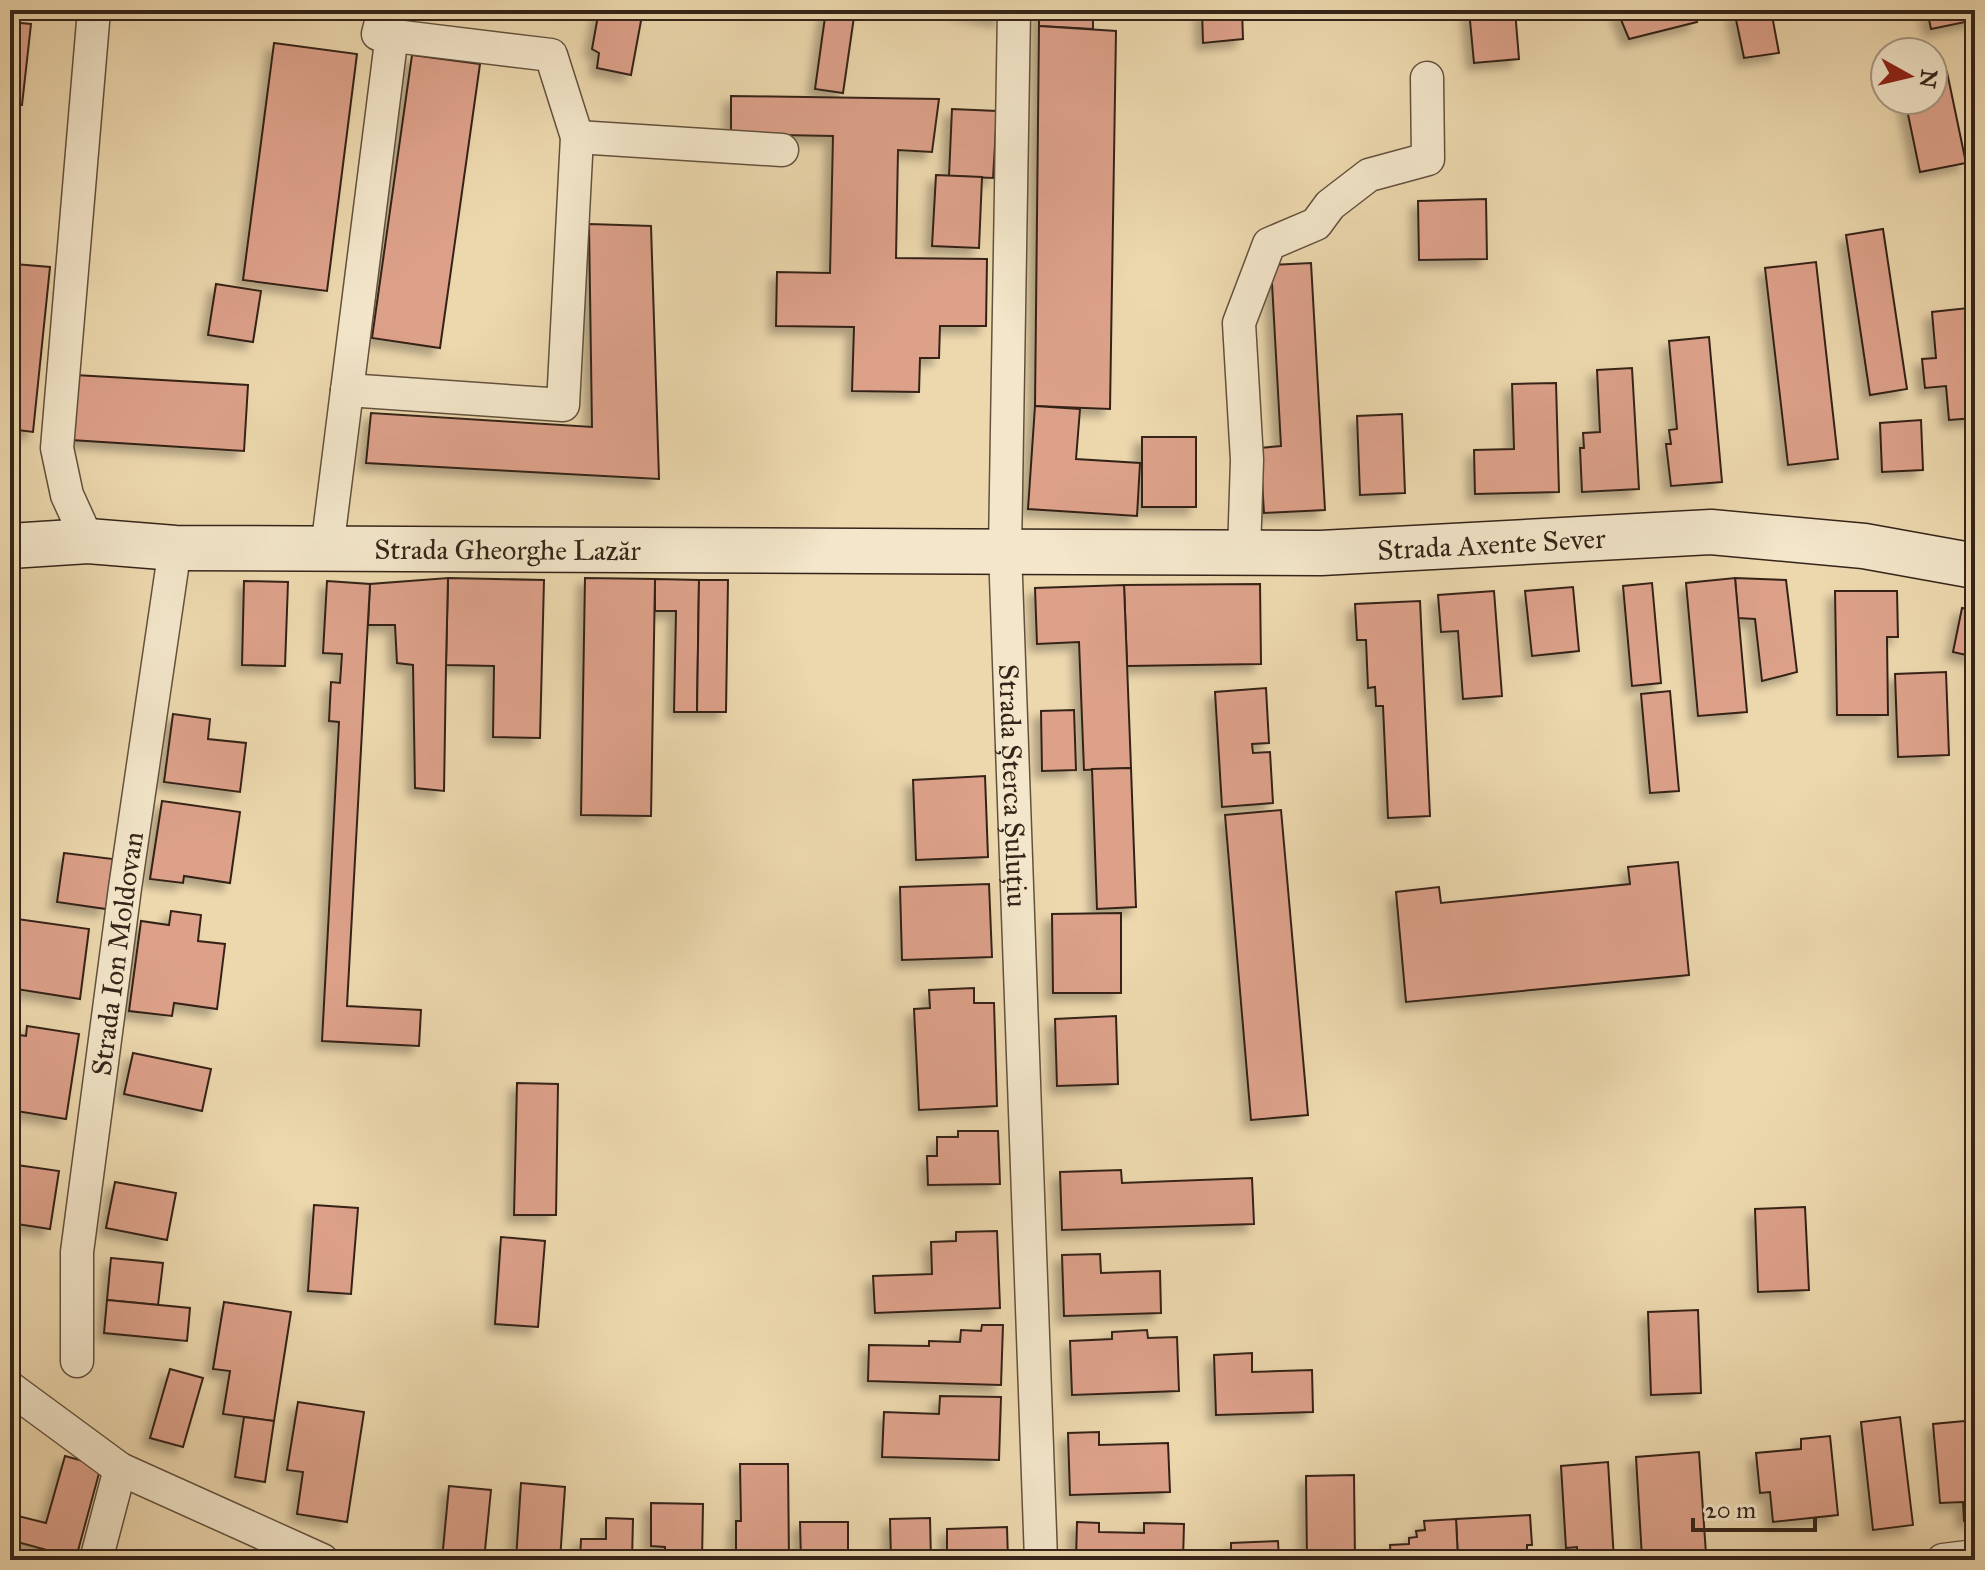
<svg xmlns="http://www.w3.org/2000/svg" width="1985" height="1570" font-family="'IM FELL Great Primer',serif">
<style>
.building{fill:#dda18a;stroke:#352419;stroke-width:2;filter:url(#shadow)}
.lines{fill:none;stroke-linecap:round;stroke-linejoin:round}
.minor-casing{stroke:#63513e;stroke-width:35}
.secondary-casing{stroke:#352419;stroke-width:47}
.minor{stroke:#f3e6ca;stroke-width:32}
.secondary{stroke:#f3e6ca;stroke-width:44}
.labels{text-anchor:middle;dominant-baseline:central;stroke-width:6;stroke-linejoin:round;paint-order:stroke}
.street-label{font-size:28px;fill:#352419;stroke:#f3e6ca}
</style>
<defs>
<filter id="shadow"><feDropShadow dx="-7" dy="7" stdDeviation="4" flood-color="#0004"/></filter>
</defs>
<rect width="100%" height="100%" fill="#edd8ae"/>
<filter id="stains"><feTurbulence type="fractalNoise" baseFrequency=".0025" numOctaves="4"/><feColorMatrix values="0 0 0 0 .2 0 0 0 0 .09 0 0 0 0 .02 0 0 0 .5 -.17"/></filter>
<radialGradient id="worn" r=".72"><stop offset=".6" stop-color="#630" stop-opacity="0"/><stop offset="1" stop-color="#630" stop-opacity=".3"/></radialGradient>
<g class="building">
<polygon points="599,10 643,10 631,75 597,68 599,53 592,49"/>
<polygon points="826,10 855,10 843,93 815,89"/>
<polygon points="954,10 1002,10 1002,20"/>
<polygon points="1039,10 1093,10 1093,29 1039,26"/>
<polygon points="1202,10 1242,10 1243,39 1203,43"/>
<polygon points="1469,10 1515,10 1519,59 1474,63"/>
<polygon points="1617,10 1692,10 1697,22 1629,39"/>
<polygon points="1734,10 1771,10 1779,53 1744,58"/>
<polygon points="1927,10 1975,10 1975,20 1931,29"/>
<polygon points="10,22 31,24 22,105 10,104"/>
<polygon points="1039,26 1116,31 1110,409 1035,406"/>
<polygon points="274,43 357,54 327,291 243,280"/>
<polygon points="412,55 480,64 440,348 372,338"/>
<polygon points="1947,72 1966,163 1920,172 1905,100 1933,100 1933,75"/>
<polygon points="731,96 939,99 932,152 898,150 896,258 987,259 986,326 940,326 939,358 920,358 919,392 852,391 854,327 776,326 777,272 830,273 833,136 731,134"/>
<polygon points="952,109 997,111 993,178 949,176"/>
<polygon points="936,175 982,177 979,248 932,246"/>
<polygon points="1486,199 1487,259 1419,260 1418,201"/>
<polygon points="589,224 651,226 659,479 366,463 371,413 592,427"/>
<polygon points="1883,229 1907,389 1870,395 1846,235"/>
<polygon points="1816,262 1838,459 1788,465 1765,268"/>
<polygon points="1311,263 1325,510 1264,513 1260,448 1281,446 1271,265"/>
<polygon points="14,264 50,267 33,432 10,429 10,299"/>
<polygon points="216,284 261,291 253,342 208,335"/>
<polygon points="1968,308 1969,317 1975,317 1975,418 1949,420 1946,386 1925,388 1922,359 1936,358 1932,312"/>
<polygon points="1709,337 1722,482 1671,486 1666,444 1671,444 1669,430 1677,429 1669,341"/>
<polygon points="1632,368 1639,489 1582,492 1580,448 1584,448 1583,433 1600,432 1597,370"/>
<polygon points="75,375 248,385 244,451 71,440"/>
<polygon points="1556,383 1559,492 1475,494 1474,450 1514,449 1512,384"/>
<polygon points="1035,406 1080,409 1076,459 1140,463 1137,516 1028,509"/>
<polygon points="1402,414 1405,493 1360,495 1357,416"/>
<polygon points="1921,420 1923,470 1882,472 1880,423"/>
<rect x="1142" y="437" width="54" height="70"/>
<polygon points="448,578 544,580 540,738 493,737 494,666 446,665"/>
<polygon points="448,578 446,665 444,791 415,788 413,665 397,663 395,625 368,625 370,584"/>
<polygon points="585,578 655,579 651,816 581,815"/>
<polygon points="1735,578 1786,580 1797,672 1762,681 1755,619 1738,618"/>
<polygon points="1735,578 1747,712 1698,716 1686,583"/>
<polygon points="655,579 699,580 697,712 674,712 676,611 655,611"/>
<polygon points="699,580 728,580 726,712 697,712"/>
<polygon points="244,581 288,582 285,666 242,665"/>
<polygon points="327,581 370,584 347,1006 421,1010 419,1046 322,1041 339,722 329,721 331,682 340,683 342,654 323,653"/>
<polygon points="1652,583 1661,683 1632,686 1623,586"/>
<polygon points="1260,584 1261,664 1127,666 1124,585"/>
<polygon points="1124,585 1131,768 1084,770 1079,642 1037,644 1035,588"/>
<polygon points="1573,587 1579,651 1532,656 1525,591"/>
<polygon points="1494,591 1502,696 1463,699 1458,631 1441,632 1438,595"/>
<polygon points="1835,591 1897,591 1898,637 1887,637 1888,715 1837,715"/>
<polygon points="1420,601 1430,816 1388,818 1383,706 1376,706 1375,687 1368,688 1366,640 1357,640 1355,604"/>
<polygon points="1962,608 1975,610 1975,657 1953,652"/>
<polygon points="1946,672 1949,755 1898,757 1895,674"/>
<polygon points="1266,688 1269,743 1252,744 1253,753 1270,752 1273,803 1222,807 1215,692"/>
<polygon points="1670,691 1679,791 1650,793 1641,694"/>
<polygon points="1074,710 1076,770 1042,771 1041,711"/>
<polygon points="173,714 210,719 208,739 246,743 240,792 164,782"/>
<polygon points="1131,768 1136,907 1097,909 1092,769"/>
<polygon points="985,776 988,857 916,860 913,780"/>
<polygon points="162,801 240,812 230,883 184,876 183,883 150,879"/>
<polygon points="1281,810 1308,1115 1251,1120 1225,815"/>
<polygon points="64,853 113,859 106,909 57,902"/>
<polygon points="1678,862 1689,975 1406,1002 1396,892 1439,887 1441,903 1630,884 1628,867"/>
<polygon points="989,884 992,957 902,960 900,887"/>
<polygon points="171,911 201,915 198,941 225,944 217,1009 174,1003 172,1016 129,1011 141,921 169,925"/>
<polygon points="1121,913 1121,993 1053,993 1052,914"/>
<polygon points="10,918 89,929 80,999 10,988"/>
<polygon points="974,988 974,1003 994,1003 997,1106 919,1110 914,1009 930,1008 929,990"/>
<polygon points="1116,1016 1118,1084 1057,1086 1055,1019"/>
<polygon points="27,1026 79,1034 66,1119 10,1110 10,1034 26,1036"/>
<polygon points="133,1053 211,1069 202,1111 124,1094"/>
<polygon points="517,1083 558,1084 556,1215 514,1215"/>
<polygon points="958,1131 998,1131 1000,1184 928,1185 927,1156 937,1156 937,1137 958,1137"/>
<polygon points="10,1164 59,1171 50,1229 10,1223"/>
<polygon points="1121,1170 1122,1183 1252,1178 1254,1224 1062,1230 1060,1172"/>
<polygon points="115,1182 176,1193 167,1240 106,1228"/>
<polygon points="314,1205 358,1208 351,1294 308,1291"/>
<polygon points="1805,1207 1809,1290 1758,1292 1755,1209"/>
<polygon points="997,1231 1000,1308 875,1313 873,1276 932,1274 931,1242 956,1241 956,1232"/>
<polygon points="501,1237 545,1241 538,1327 495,1324"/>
<polygon points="1100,1254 1101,1273 1160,1271 1161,1313 1064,1316 1062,1255"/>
<polygon points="111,1258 163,1263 158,1305 107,1300"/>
<polygon points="107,1300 190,1308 187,1341 104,1333"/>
<polygon points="224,1302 291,1312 274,1421 223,1414 230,1371 213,1369"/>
<polygon points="1698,1310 1701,1393 1651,1395 1648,1312"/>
<polygon points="982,1325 1003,1325 1001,1385 868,1381 869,1345 929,1346 929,1341 960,1342 961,1330 981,1331"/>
<polygon points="1147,1330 1148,1338 1177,1337 1179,1391 1072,1395 1070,1341 1112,1339 1112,1332"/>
<polygon points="1252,1353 1252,1372 1312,1370 1313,1412 1216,1415 1214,1355"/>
<polygon points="170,1369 203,1378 183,1447 150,1438"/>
<polygon points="940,1396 1001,1397 999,1460 882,1457 884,1412 939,1414"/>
<polygon points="298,1402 364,1412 347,1522 297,1514 303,1472 287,1470"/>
<polygon points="244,1417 274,1421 265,1482 235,1477"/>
<polygon points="1900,1417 1913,1525 1873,1530 1861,1422"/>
<polygon points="1975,1420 1975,1520 1964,1521 1963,1502 1940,1503 1933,1424"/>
<polygon points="1099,1432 1099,1445 1168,1443 1170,1492 1070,1495 1068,1433"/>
<polygon points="1830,1436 1838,1515 1773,1522 1770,1492 1760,1493 1756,1453 1801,1449 1801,1439"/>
<polygon points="1699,1452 1706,1554 1642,1558 1636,1457"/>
<polygon points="65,1456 101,1466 76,1558 10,1540 10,1514 46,1523"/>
<polygon points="1608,1462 1614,1560 1577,1560 1577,1547 1566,1548 1561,1466"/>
<polygon points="740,1464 788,1464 789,1560 736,1560 736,1521 741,1521"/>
<polygon points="1354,1475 1355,1560 1307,1560 1306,1476"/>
<polygon points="521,1483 565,1487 560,1560 516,1560"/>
<polygon points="449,1486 491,1490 484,1560 442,1560"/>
<polygon points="651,1503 703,1504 702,1560 665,1560 665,1547 651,1546"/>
<polygon points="1530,1515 1532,1545 1527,1545 1527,1560 1458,1560 1456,1519"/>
<polygon points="606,1518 633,1519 632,1560 580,1560 581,1539 606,1539"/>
<polygon points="930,1518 931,1560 891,1560 890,1519"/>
<polygon points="1456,1519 1458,1560 1391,1560 1390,1545 1409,1544 1409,1538 1417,1537 1416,1531 1425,1530 1424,1521"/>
<polygon points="800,1522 848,1522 848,1560 801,1560"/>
<polygon points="1077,1522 1099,1523 1099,1532 1144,1533 1144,1523 1184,1524 1183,1560 1076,1560"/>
<polygon points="1007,1527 1008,1560 931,1560 947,1559 947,1529"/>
<polygon points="1278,1541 1279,1560 1231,1560 1231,1543"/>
</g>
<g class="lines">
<defs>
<g id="minor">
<path id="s1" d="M1014 10 1005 550 1041 1560"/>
<polyline points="577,137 782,150"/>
<polyline points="347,390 563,405 577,137 551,55 378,34 384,10"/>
<polyline points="88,541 67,495 57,448 94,10"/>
<polyline points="327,549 392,34"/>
<polyline points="1244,553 1247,460 1239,323 1269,244 1316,224 1330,205 1369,175 1428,159 1427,78"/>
<path id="s2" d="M77 1361V1252L125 888 175 548"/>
<polyline points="10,1388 120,1469 322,1560"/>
<polyline points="96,1560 120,1469"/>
<polyline points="1943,1560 1975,1556"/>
</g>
<g id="secondary">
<path id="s3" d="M10 546 88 541 175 548 1321 553 1711 532 1864 546 1975 566"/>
</g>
</defs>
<use href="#minor" class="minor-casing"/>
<use href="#secondary" class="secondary-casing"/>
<use href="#minor" class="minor"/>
<use href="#secondary" class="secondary"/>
</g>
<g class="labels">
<g class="street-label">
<text stroke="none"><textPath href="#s3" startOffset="1482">Strada Axente Sever</textPath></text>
<text stroke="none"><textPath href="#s3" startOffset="498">Strada Gheorghe Lazăr</textPath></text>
<text stroke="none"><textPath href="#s1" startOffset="776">Strada Șterca Șuluțiu</textPath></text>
<text stroke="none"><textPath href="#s2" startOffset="410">Strada Ion Moldovan</textPath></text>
</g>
</g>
<rect width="1985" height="1570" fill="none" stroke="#edd8ae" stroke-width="40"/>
<rect x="12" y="12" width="1961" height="1546" fill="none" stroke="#352419" stroke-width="4"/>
<rect x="20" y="20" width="1945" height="1530" fill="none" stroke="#352419" stroke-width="2"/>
<g transform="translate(1909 76) rotate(98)"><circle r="38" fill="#f3e6ca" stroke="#a79883" stroke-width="2"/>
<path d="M0-6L14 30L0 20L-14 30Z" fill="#8f2418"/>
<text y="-12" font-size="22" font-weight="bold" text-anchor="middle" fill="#352419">N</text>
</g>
<path d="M1693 1518v12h122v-12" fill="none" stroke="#352419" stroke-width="4"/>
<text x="1705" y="1518" font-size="24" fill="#352419" stroke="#f3e6ca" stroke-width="6" paint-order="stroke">20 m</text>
<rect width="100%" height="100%" filter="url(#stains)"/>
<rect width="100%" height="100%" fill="url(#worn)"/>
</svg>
